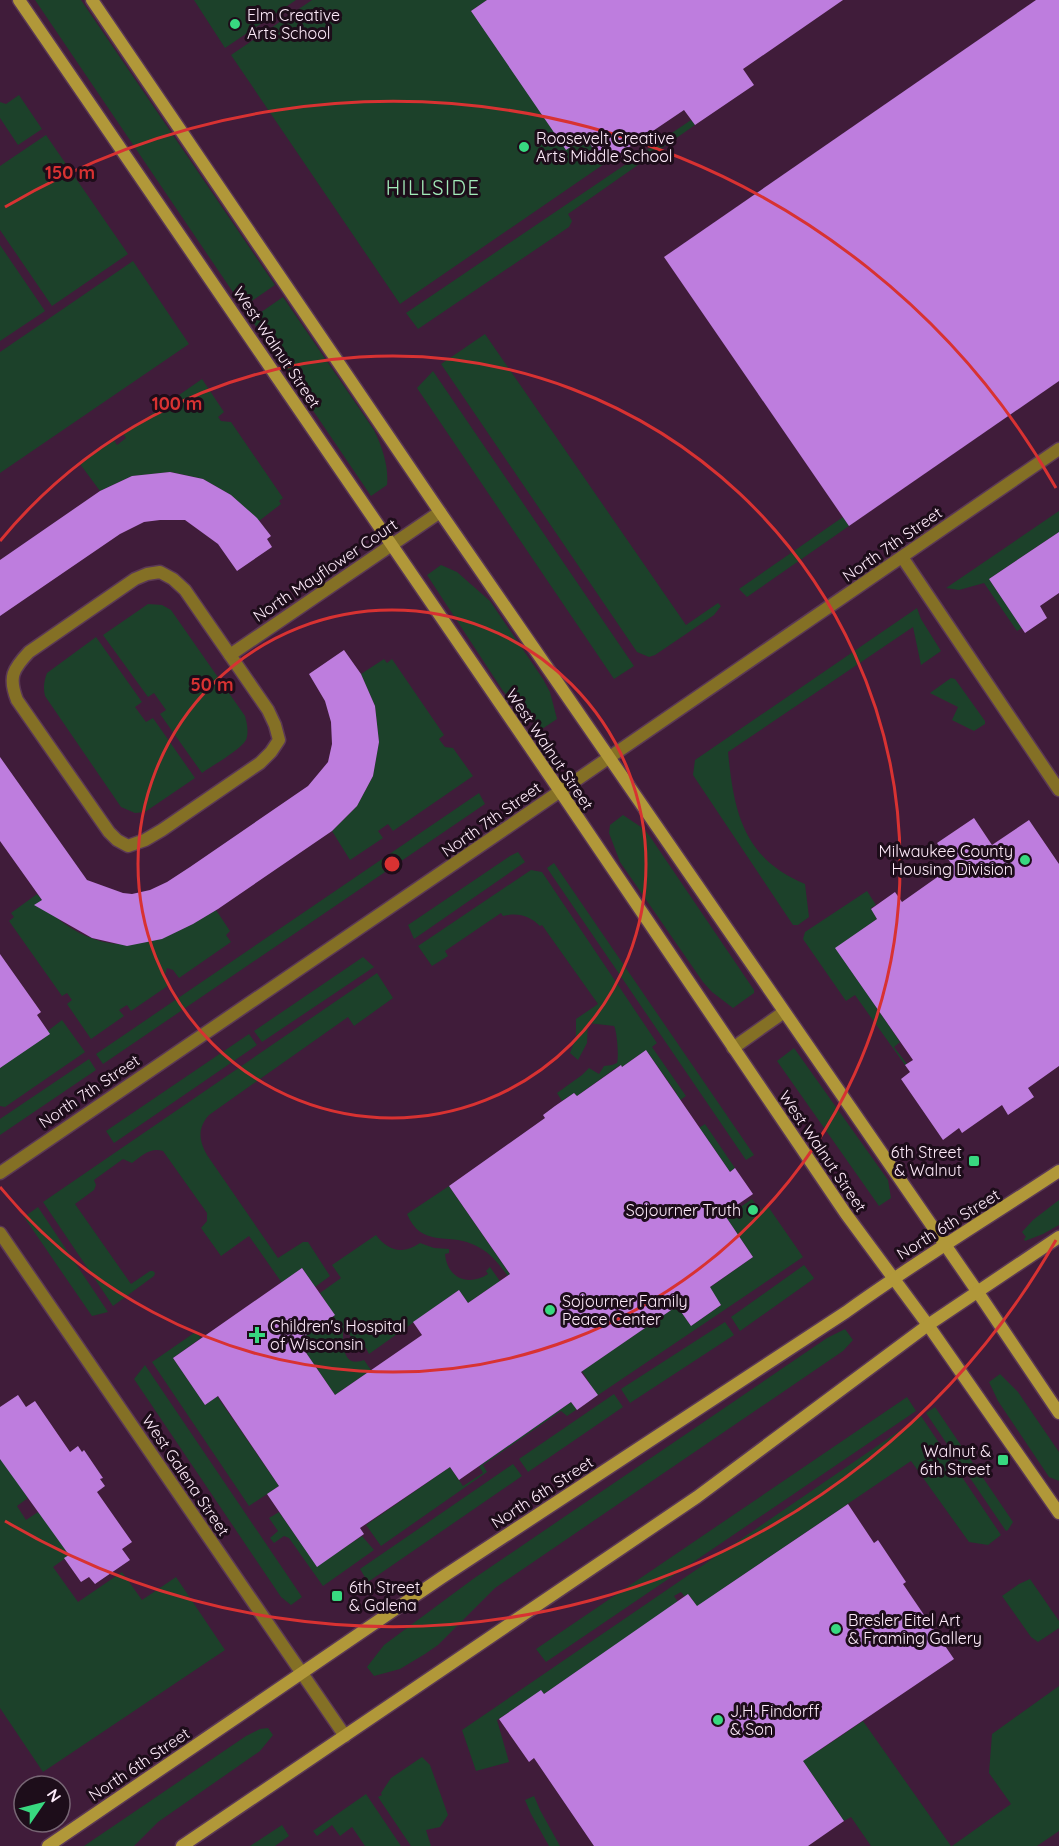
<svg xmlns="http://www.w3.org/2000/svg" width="1059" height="1846" font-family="Quicksand,sans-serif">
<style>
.green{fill:#1c412a}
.building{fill:#be7dde}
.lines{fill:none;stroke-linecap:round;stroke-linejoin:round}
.service-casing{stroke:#5b3955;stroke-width:15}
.minor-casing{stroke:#5b3955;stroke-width:15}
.secondary-casing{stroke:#5b3955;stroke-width:15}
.service{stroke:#847025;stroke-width:12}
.minor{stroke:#847025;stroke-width:12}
.secondary{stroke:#b19839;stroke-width:12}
.ring{fill:none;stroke:#d83232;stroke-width:3}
.poi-dot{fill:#38d880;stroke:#1d0d1a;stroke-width:2}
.labels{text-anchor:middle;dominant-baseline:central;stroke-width:6;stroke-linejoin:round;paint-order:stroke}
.poi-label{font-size:16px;fill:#feebfa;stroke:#1d0d1a;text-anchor:start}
.street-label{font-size:16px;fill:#feebfa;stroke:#1d0d1a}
.quarter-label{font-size:20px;letter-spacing:1.5px;fill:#a2ebb9;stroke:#1d0d1a}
.centre{fill:#d83232;stroke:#1d0d1a;stroke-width:3}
.ring-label{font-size:18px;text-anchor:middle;font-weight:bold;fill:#d83232;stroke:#1d0d1a;stroke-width:6;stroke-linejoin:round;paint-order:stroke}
</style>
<rect width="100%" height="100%" fill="#401c3a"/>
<g class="green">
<polygon points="35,0 81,0 275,285 243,307"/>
<polygon points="194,0 296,0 225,48"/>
<polygon points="312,0 487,0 471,11 585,137 604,164 400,304 231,55"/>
<polygon points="19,95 42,129 18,145 0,118 0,102 6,104"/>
<polygon points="691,120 695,125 568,214 572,221 569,227 418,329 406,313"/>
<polygon points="46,135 128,254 52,306 0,230 0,166"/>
<polygon points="0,245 45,311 0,341"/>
<polygon points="133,261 189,344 0,473 0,352"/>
<path d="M283 297 374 430C382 446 389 467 387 485L371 496 251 319Z"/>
<polygon points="485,334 686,625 718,603 721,606 714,615 655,655 649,657 637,652 441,364"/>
<polygon points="433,371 634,666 614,679 417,388"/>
<polygon points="202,379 224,412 218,417 221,421 231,422 283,498 279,501 281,504 259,521 231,495 203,479 171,472 132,476 100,491 80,464 114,440 117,445 126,438 123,434"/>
<polygon points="1059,511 1059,532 989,579 1022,628 1017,631 984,583 959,590 946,588"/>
<polygon points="843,517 849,526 747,597 739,589"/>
<polygon points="441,565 457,572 490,601 543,679 550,692 557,719 542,729 523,714 503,691 427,575"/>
<path d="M148 604 162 605 171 610 245 716C247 723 249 733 246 740 239 751 213 765 202 773L160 714 166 710 154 693 148 697 103 635Z"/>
<path d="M917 608 921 619 941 651 921 665 913 627 728 752C734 812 743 858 805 884L809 917 798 925H793L693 775 695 760Z"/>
<path d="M96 637 142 702 135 707 146 722 153 718 195 778 145 812 135 813 121 807 45 696C43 688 44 681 47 673Z"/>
<polygon points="384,659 387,663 392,659 444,735 439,739 445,747 453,748 473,776 393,831 388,824 378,831 383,838 350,860 332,831 357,806 373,776 379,742 375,706 361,674"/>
<polygon points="951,678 955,679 985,721 985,724 974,731 952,720 958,707 930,693"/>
<polygon points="479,793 485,804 103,1064 96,1054"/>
<polygon points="623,815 644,829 651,838 754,990 754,993 733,1008 712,992 703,982 620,862 609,833 610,825"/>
<polygon points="518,852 525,862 414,939 408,925 510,856"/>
<polygon points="554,863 754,1155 746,1160 547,868"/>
<path d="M531 870 542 872 657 1043 652 1047 686 1096 669 1108 688 1135 705 1124 735 1168 730 1172 704 1134 687 1145 660 1106 677 1094 646 1050 622 1067 620 1065 577 1096 574 1093 562 1101 557 1093 582 1075 589 1068 599 1074 604 1066 612 1065 617 1063C619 1057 617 1031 614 1026L588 1023 587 1043 578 1060 570 1053 576 1037V1019L598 1004 542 925 540 926C530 916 518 912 503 916L501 913 445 951 448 956 432 966 418 946Z"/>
<polygon points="867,891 876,905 871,908 877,919 836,948 900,1042 894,1047 907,1064 905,1065 855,995 846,1001 803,939 805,932"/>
<path d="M37 894C45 903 53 915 62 922 117 962 165 942 216 910L230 931 226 935 231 942 179 978 173 970 167 968 165 974 169 985 131 1011 127 1005 119 1010 124 1016 91 1039 67 1004 72 1000 67 993 62 996 9 921 14 917 11 913Z"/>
<polygon points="363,957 374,967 262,1042 254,1031"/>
<path d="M377 973 393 998 354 1026 348 1017 209 1115C197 1129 199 1140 207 1155L278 1258 303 1242H308L330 1276 315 1287 302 1268 282 1283 249 1236 221 1256 201 1228 207 1221V1213L163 1151C150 1147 142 1156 132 1163L123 1159 94 1180 96 1185 94 1190 75 1204 131 1284 150 1271H153L155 1273 154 1276 113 1306 43 1202Z"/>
<polygon points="62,1020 85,1052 5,1107 0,1106 0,1068"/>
<polygon points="249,1034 257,1045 114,1143 106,1131"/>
<polygon points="794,1048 888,1180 891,1198 879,1206 777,1061"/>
<polygon points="89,1059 96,1070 0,1135 0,1119"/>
<path d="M449 1186 512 1277 510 1279C499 1264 490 1251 472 1244 448 1233 421 1248 407 1214Z"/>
<polygon points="752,1199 760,1210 767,1205 803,1257 567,1416 561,1411 483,1465 487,1472 381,1546 366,1525 450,1467 463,1486 483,1473 479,1466 571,1402 573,1404 593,1389 582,1371 677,1306 691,1326 721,1305 709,1288 753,1257 726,1217"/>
<polygon points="1059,1200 1059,1225 1043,1234 1025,1241 1024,1239 1026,1237 1022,1232 1033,1220"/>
<polygon points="38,1207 108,1312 92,1316 24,1217"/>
<path d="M376 1235C388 1251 403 1255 420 1243L434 1248 449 1249V1253L445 1254C447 1278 468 1287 488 1274L486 1271 490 1267 502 1284 491 1287 468 1303 459 1290 369 1354 366 1348 354 1341 347 1331 343 1332C343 1346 343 1368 364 1360L371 1370 335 1395 298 1341 334 1316 320 1293 341 1278 332 1265Z"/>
<polygon points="804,1265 814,1278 812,1280 740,1331 731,1317"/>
<polygon points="725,1322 734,1335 630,1403 621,1389"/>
<polygon points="845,1329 853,1340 843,1351 495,1588 438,1645 425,1654 400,1669 374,1676 367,1667 384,1645 473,1579 827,1338"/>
<polygon points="194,1333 197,1333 201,1338 173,1358 205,1405 217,1396 279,1486 249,1506 152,1362"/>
<polygon points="145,1365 302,1597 291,1605 281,1597 134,1379"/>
<polygon points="1000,1374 1018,1392 1059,1452 1059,1481 1049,1477 998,1401 989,1382"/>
<polygon points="614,1394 623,1407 528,1472 519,1459"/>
<polygon points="907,1397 916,1411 546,1662 536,1649"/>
<polygon points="935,1407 1013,1522 1008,1530 1006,1531 926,1413"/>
<polygon points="921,1416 1001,1535 988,1545 969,1542 911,1461 715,1594 820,1750 863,1721 951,1846 871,1846 851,1817 844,1821 689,1595 685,1597 681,1592 674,1596 678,1602 544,1694 541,1691 497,1720 509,1762 476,1771 462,1730"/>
<polygon points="0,1455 29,1487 23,1491 28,1498 17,1506 26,1520 38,1512 74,1552 53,1567 78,1602 122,1572 142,1600 176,1577 225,1650 43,1772 0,1708"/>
<polygon points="513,1464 522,1476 368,1582 360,1569"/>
<polygon points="279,1512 317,1566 362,1536 374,1550 323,1586 289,1538 284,1536 274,1543 270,1538 278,1531 269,1518"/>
<polygon points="1030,1579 1059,1621 1059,1628 1038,1642 1031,1637 1002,1596 1019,1584"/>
<polygon points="1059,1686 1059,1831 1037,1846 952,1846 1011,1804 989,1773 992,1734"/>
<polygon points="268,1728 273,1735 260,1751 158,1822 134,1846 84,1846 246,1736 260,1729"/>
<polygon points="422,1757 430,1765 448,1815 440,1827 426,1830 431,1846 411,1846 378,1797 382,1795 381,1793 391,1778"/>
<polygon points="366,1794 401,1846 365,1846 352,1827 340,1836 332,1825 317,1836 313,1831"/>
<polygon points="534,1796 540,1810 560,1846 549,1846 531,1814 525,1800"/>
<polygon points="282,1825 289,1836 275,1846 250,1846"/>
</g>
<g class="building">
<polygon points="487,0 843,0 743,69 754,85 695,125 684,110 604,164 585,137 566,150 471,11"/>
<polygon points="1036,0 1059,0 1059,381 849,526 664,257"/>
<polygon points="170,472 203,479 231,495 257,518 271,536 267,539 272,547 237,571 218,544 185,520 160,520 144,522 120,534 0,616 0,560 100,491 132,476"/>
<polygon points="1059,532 1059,593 1040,606 1047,618 1025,633 989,579"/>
<polygon points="344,650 361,674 375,706 379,742 373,776 357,806 332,831 218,909 193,924 162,939 127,946 92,938 34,905 42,900 0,841 0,757 87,880 123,893 132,894 150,890 167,882 190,867 308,786 328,762 332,744 331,722 325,701 309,674"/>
<polygon points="974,818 992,845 1029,820 1059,864 1059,1066 1028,1088 1034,1097 1008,1115 1002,1105 962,1133 959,1128 943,1140 901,1079 910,1072 905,1065 913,1060 835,948 877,919 871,909 895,892 902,902 953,866 937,843"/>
<polygon points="0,954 41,1012 37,1015 50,1034 0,1068"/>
<polygon points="646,1050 730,1172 735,1168 753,1194 724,1214 753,1257 710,1287 721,1305 691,1326 677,1306 581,1372 598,1395 577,1410 571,1402 459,1480 450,1467 360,1528 364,1534 317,1567 267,1494 279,1486 218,1396 205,1405 173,1358 302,1268 335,1315 298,1341 335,1395 422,1335 413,1322 459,1290 468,1303 510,1274 449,1186 545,1118 543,1115 555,1106 574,1093 577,1096 621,1065 622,1067"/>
<polygon points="18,1395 26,1407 35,1401 70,1452 78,1446 82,1452 84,1450 103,1478 100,1479 105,1486 97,1492 132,1542 122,1549 130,1560 95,1584 89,1577 81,1582 64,1558 69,1555 0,1459 0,1407"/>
<polygon points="848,1504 874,1543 878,1540 906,1582 903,1584 954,1659 803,1761 844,1821 808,1846 594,1846 534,1758 529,1762 499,1719 541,1690 544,1694 688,1594 697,1606"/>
</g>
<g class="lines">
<defs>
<g id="service">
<polyline points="902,557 1059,790"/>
<polyline points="733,1048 784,1012"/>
</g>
<g id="minor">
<path d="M160 572 173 579 185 590 268 710 275 725 279 740 271 752 260 763 162 830 145 840 128 846 117 840 109 832 17 700C8 677 13 669 29 652L135 579 147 574Z"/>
<polyline points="230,655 440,512"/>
<polyline points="0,1173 502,831 1059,449"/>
<polyline points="0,1233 345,1736"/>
</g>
<g id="secondary">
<polyline points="19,0 560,791 846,1214 928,1325 1059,1513"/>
<polyline points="92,0 440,512 977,1291 1059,1413"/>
<path d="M48 1846 441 1578 846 1312C915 1262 988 1218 1059 1171"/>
<polyline points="182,1846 697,1497 928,1325 1059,1237"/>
</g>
</defs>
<use href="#service" class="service-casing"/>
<use href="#minor" class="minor-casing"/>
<use href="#secondary" class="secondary-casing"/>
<use href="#service" class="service"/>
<use href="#minor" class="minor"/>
<use href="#secondary" class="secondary"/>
</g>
<g class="ring">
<circle cx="392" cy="864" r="254"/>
<path d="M0 541A508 508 0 1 1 0 1187"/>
<path d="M1056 1240A763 763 0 0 1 5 1521M5 207A763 763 0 0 1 1056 488"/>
</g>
<g class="poi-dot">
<circle cx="235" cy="24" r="6"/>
<circle cx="524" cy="147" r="6"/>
<circle cx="1025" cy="860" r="6"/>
<rect x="968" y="1155" width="12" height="12" rx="3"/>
<circle cx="753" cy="1210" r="6"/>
<circle cx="550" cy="1310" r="6"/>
<path d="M254 1326h6v6h6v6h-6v6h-6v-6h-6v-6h6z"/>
<rect x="997" y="1454" width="12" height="12" rx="3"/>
<rect x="331" y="1590" width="12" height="12" rx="3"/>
<circle cx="836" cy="1629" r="6"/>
<circle cx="718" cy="1720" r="6"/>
</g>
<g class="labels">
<g class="poi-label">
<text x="247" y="15">Elm Creative<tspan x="247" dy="18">Arts School</tspan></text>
<text x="536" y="138">Roosevelt Creative<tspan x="536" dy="18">Arts Middle School</tspan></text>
<text x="1013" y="851" text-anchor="end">Milwaukee County<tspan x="1013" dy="18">Housing Division</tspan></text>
<text x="962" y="1152" text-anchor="end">6th Street<tspan x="962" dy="18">&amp; Walnut</tspan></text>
<text x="741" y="1210" text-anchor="end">Sojourner Truth</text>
<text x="562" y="1301">Sojourner Family<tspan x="562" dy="18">Peace Center</tspan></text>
<text x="270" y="1326">Children's Hospital<tspan x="270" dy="18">of Wisconsin</tspan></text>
<text x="991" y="1451" text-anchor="end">Walnut &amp;<tspan x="991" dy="18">6th Street</tspan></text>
<text x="349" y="1587">6th Street<tspan x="349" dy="18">&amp; Galena</tspan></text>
<text x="848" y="1620">Bresler Eitel Art<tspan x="848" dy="18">&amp; Framing Gallery</tspan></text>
<text x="730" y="1711">J.H. Findorff<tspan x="730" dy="18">&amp; Son</tspan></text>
</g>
<g class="street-label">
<text transform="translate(277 347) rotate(56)">West Walnut Street</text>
<text transform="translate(892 544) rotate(-35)">North 7th Street</text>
<text transform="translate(325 570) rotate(-34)">North Mayflower Court</text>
<text transform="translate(550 749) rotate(56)">West Walnut Street</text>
<text transform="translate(491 819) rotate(-35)">North 7th Street</text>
<text transform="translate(89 1091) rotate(-34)">North 7th Street</text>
<text transform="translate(823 1151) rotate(56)">West Walnut Street</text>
<text transform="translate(948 1224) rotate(-32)">North 6th Street</text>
<text transform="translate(186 1475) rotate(56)">West Galena Street</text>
<text transform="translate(542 1492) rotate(-33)">North 6th Street</text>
<text transform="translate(139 1764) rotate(-34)">North 6th Street</text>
</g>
<g class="quarter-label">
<text x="433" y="187">HILLSIDE</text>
</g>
</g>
<circle cx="392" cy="864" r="9" class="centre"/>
<g class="ring-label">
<text x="70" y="179">150 m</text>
<text x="177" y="410">100 m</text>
<text x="212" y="691">50 m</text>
</g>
<g transform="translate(42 1804) rotate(55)"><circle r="28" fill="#1d0d1a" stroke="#776674" stroke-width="1.5"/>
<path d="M0-4.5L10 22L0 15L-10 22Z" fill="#38d880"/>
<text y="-9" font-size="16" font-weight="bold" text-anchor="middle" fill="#feebfa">N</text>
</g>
</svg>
